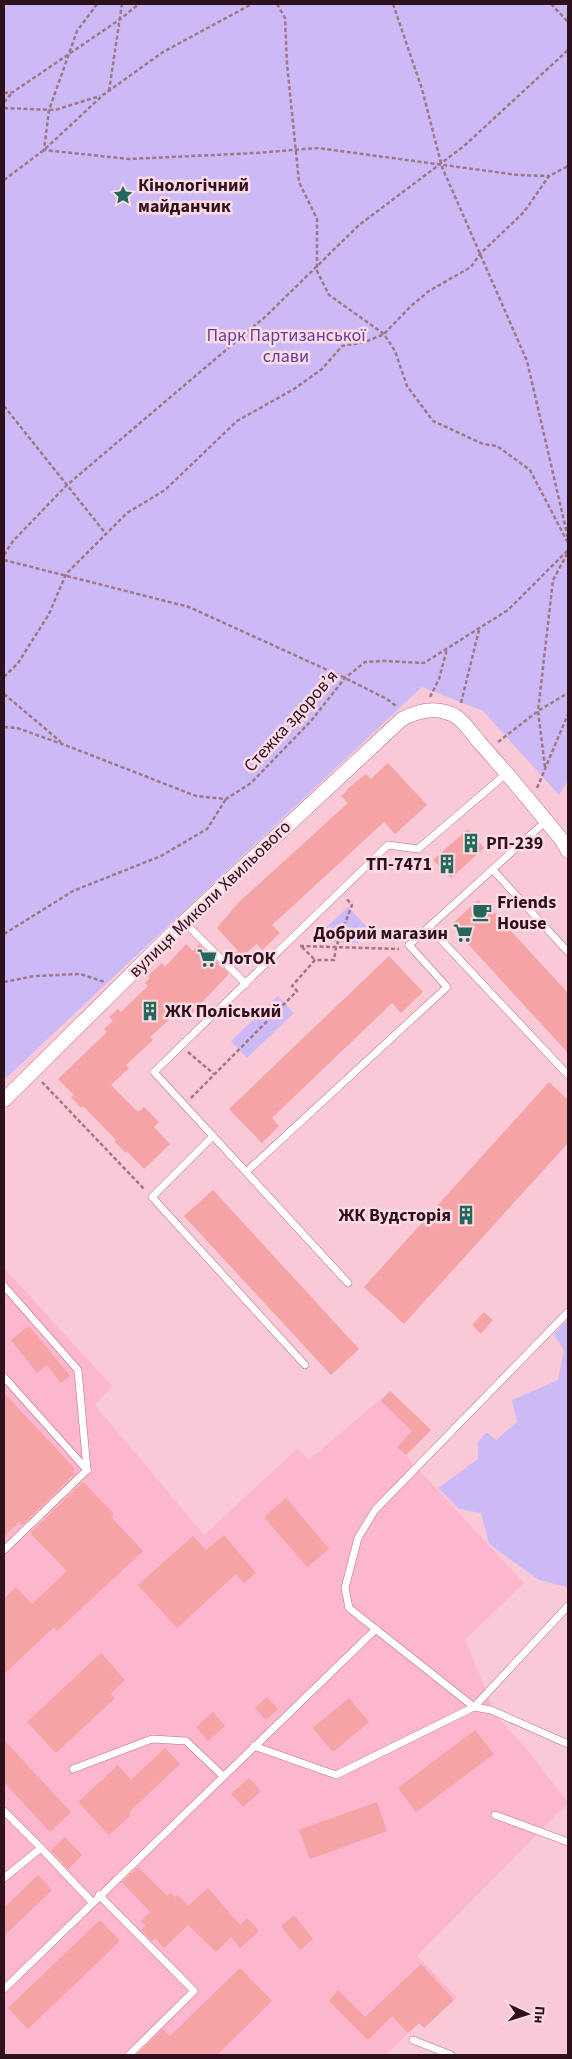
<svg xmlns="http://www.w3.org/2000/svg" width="572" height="2059" font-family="'Source Sans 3',sans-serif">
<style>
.built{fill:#fcb6cd}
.green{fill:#ccbaf7}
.building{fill:#f5a3a5}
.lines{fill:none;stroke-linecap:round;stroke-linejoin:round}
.service-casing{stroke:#b76e88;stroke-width:8}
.minor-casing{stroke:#b76e88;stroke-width:15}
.path{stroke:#a07885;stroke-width:2.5;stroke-dasharray:4 2.5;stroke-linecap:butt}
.service{stroke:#fff;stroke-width:7}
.minor{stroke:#fff;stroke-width:14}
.labels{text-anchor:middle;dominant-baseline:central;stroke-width:5;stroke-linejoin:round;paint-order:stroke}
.poi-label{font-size:18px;font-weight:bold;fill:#2e111c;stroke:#fcdbe5;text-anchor:start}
.park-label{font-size:18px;fill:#633e9e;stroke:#fcdbe5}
.street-label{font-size:18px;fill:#2e111c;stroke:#fcdbe5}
</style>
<rect width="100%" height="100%" fill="#f9c9d8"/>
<polygon class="built" points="4,1268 112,1386 95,1405 204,1535 298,1448 309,1460 390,1391 431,1430 406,1456 524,1583 465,1640 497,1717 531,1754 568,1803 417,1956 457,1997 424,2028 419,2023 385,2055 4,2055"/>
<g class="green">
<polygon points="4,4 568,4 568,780 559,795 483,711 422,687 4,1080"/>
<polygon points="348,907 370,930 358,943 332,942 319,934"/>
<polygon points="278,996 294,1013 247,1058 231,1041"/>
<polygon points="568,1319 568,1586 567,1587 539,1580 489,1544 481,1513 459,1509 438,1488 478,1459 478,1442 486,1432 496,1440 517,1422 512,1400 558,1380 564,1351 554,1334"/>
</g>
<g class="building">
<polygon points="388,763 427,805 395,834 384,822 272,925 280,933 262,950 257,944 254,946 234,964 227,957 238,951 217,928 238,903 348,803 341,796 347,791 346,790 366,774 371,779"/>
<polygon points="468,829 484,848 451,878 433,860"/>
<polygon points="478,900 483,907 486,904 568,993 568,1053 456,931 459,928 453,923"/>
<polygon points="186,944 193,951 199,944 229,974 189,1016 182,1008 150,1037 153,1040 126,1065 129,1068 111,1085 138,1112 144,1107 159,1122 154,1127 170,1144 144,1169 127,1151 126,1153 114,1141 116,1140 83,1106 81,1108 71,1097 74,1095 58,1079 107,1032 104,1029 113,1021 109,1017 118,1009 121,1012 148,986 145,983 150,978 148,976 162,963 165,967"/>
<polygon points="389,956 423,992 401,1013 392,1003 272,1118 279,1126 262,1143 229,1109"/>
<polygon points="549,1082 568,1100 568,1143 404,1324 364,1287"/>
<polygon points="213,1190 359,1349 331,1375 184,1216"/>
<polygon points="484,1312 493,1320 481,1334 472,1325"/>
<polygon points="29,1326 70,1376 61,1383 47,1365 37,1373 11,1340"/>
<polygon points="390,1391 431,1430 406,1455 397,1447 412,1431 381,1401"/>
<polygon points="4,1393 75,1469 73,1471 75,1474 22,1525 19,1522 4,1536"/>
<polygon points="83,1482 114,1514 111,1517 143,1551 57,1631 54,1627 4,1674 4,1599 16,1587 32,1604 67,1571 30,1533"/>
<polygon points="286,1498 329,1549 307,1567 264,1517"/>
<polygon points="224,1535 256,1573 244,1583 236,1574 177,1628 138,1585 193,1536 206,1550"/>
<polygon points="101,1653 125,1680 110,1694 115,1698 56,1753 27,1722"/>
<polygon points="267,1697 278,1709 266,1720 255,1708"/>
<polygon points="349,1698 369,1722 333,1752 313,1728"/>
<polygon points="213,1712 225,1726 208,1741 196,1727"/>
<polygon points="475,1730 494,1754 416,1812 398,1788"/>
<polygon points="4,1740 71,1812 50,1832 4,1782"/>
<polygon points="165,1748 180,1764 129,1812 131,1815 109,1835 78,1802 118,1765 131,1780"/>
<polygon points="249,1778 261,1791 243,1807 231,1794"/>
<polygon points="377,1802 387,1831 310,1859 299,1830"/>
<polygon points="65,1837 82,1855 68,1869 51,1850"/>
<polygon points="138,1867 167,1896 170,1893 175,1897 178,1895 188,1906 208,1888 240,1925 247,1918 259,1931 240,1948 231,1937 216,1952 188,1925 164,1948 155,1938 152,1941 141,1930 146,1926 141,1921 150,1912 122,1882"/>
<polygon points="38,1875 52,1890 4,1936 4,1908"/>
<polygon points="294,1915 313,1939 300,1950 281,1926"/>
<polygon points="100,1920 120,1941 28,2029 8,2008"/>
<polygon points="421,1964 454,2000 424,2028 419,2023 408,2033 392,2016 368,2040 329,2001 338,1990 365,2017"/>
<polygon points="240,1968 272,2001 217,2055 136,2055 163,2029 170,2036"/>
</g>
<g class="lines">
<defs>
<g id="service">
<polyline points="493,870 568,952"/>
<polyline points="184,922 246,984"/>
<polyline points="429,927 568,1075"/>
<polyline points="213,1136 152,1197 305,1365"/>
<polyline points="246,1172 447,987 409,945 546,821"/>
<polyline points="348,1283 154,1072 388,845 418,849 507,773"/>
<polyline points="4,1286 78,1370 87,1470"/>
<polyline points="568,1312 375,1510 358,1538 345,1588 349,1608 474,1707 491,1710 568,1744"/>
<polyline points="4,1377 87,1470"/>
<polyline points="4,1550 87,1470"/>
<polyline points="254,1746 336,1775 474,1707 568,1606"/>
<polyline points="73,1769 152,1739 186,1741 223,1776"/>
<polyline points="4,1811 41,1848 92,1902"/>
<polyline points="495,1815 568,1842"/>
<polyline points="4,1878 41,1848"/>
<polyline points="99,1895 194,1991 129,2055"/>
<polyline points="4,1989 376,1629"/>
<polyline points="413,2040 451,2055"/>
</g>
<path id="minor" d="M4 1100 184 922 402 719C419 710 439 706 457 717 465 723 473 735 480 743 508 774 535 807 561 839L568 851"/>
</defs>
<use href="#service" class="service-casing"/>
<use href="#minor" class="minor-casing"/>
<g class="path">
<polyline points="97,4 77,31 49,110 44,150 129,159 256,153 318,148 518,175 549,176"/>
<polyline points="277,4 285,18 287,64 299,182 317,219 317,271 329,295 384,334 395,351 407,386 433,421 483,444 497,446 530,470 568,543"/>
<polyline points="393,4 422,89 442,167 527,361 568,538"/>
<polyline points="551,4 568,22"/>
<polyline points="109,91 122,4"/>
<polyline points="4,93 13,92 119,20 139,4"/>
<polyline points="4,102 12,93"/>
<polyline points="4,108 55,110 100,96"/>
<polyline points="4,180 44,150 103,95 163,52 252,4"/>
<polyline points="4,406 106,534"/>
<polyline points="4,555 13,541 67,485 266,316 359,225 464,146 568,50"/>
<polyline points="4,560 189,607 345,678 387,699 396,706"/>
<polyline points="4,677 18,663 49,614 66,574 127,513 165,490 237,421 294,389 322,369 342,346 365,342 384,334 411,306 429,291 471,267 480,254 524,212 549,176 568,166"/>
<polyline points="4,694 61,742"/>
<polyline points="430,697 439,679 447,649"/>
<polyline points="461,703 479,630"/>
<polyline points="4,727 17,728 65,745 196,796 226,799 251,783 311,721 345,678 365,662 384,661 424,663 508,610 568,550"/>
<polyline points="498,742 538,711 568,693"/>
<polyline points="545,767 538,711 553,580 568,552"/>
<polyline points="537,788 568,714"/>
<polyline points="4,934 73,891 161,856 207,829 226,799"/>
<polyline points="300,946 399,949"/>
<polyline points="302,947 315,960"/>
<polyline points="4,982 34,976 80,974 105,982"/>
<polyline points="188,1052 214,1074"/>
<polyline points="42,1082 145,1190"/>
<polyline points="191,1098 297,991 292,986 315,960 334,960 336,947 352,905 346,898"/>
</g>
<use href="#service" class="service"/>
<use href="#minor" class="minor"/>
</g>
<defs>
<symbol id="sight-bare" viewBox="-9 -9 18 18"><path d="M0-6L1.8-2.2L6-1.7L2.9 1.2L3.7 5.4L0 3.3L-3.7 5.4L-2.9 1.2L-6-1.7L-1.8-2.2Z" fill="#23685a" stroke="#fcdbe5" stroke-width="2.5" paint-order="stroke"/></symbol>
<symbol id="building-bare" viewBox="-9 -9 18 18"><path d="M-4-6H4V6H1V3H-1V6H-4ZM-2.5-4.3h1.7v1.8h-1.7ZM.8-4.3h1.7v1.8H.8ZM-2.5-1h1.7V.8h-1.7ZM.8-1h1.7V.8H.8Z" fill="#23685a" stroke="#fcdbe5" stroke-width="2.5" paint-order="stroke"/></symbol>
<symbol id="cafe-bare" viewBox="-9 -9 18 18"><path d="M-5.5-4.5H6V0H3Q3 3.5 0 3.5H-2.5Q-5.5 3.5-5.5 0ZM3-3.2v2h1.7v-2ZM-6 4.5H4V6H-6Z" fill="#23685a" stroke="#fcdbe5" stroke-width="2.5" paint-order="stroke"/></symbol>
<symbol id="supermarket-bare" viewBox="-9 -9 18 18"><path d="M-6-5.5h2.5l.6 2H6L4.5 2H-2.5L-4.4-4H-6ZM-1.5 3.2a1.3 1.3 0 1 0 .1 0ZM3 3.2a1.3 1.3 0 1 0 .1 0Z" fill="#23685a" stroke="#fcdbe5" stroke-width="2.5" paint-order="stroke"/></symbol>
</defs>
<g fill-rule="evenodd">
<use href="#sight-bare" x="109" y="181" width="28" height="28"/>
<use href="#building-bare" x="457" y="829" width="28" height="28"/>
<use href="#building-bare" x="433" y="850" width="28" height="28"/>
<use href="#cafe-bare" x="468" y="898" width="28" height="28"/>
<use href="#supermarket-bare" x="449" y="919" width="28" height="28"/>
<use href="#supermarket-bare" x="193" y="944" width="28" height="28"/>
<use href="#building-bare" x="136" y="997" width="28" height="28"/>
<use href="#building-bare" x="452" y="1201" width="28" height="28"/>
</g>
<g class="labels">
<g class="poi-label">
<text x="138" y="185">Кінологічний<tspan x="138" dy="21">майданчик</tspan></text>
<text x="486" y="843">РП-239</text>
<text x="432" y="864" text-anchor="end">ТП-7471</text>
<text x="497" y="902">Friends<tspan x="497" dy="21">House</tspan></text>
<text x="448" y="933" text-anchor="end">Добрий магазин</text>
<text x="222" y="958">ЛотОК</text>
<text x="165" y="1011">ЖК Поліський</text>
<text x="451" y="1215" text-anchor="end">ЖК Вудсторія</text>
</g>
<g class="park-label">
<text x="286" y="335">Парк Партизанської<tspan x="286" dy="21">слави</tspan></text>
</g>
<g class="street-label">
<text transform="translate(291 721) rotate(-48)">Стежка здоров’я</text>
<text transform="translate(210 899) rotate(-44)">вулиця Миколи Хвильового</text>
</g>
</g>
<rect width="572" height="2059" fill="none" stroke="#2e111c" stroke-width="10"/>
<g transform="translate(527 2014) rotate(94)" stroke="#fcdbe5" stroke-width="4" paint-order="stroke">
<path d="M0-4L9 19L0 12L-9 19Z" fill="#2e111c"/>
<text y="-8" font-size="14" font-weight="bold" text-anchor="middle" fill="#2e111c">Пн</text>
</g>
</svg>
